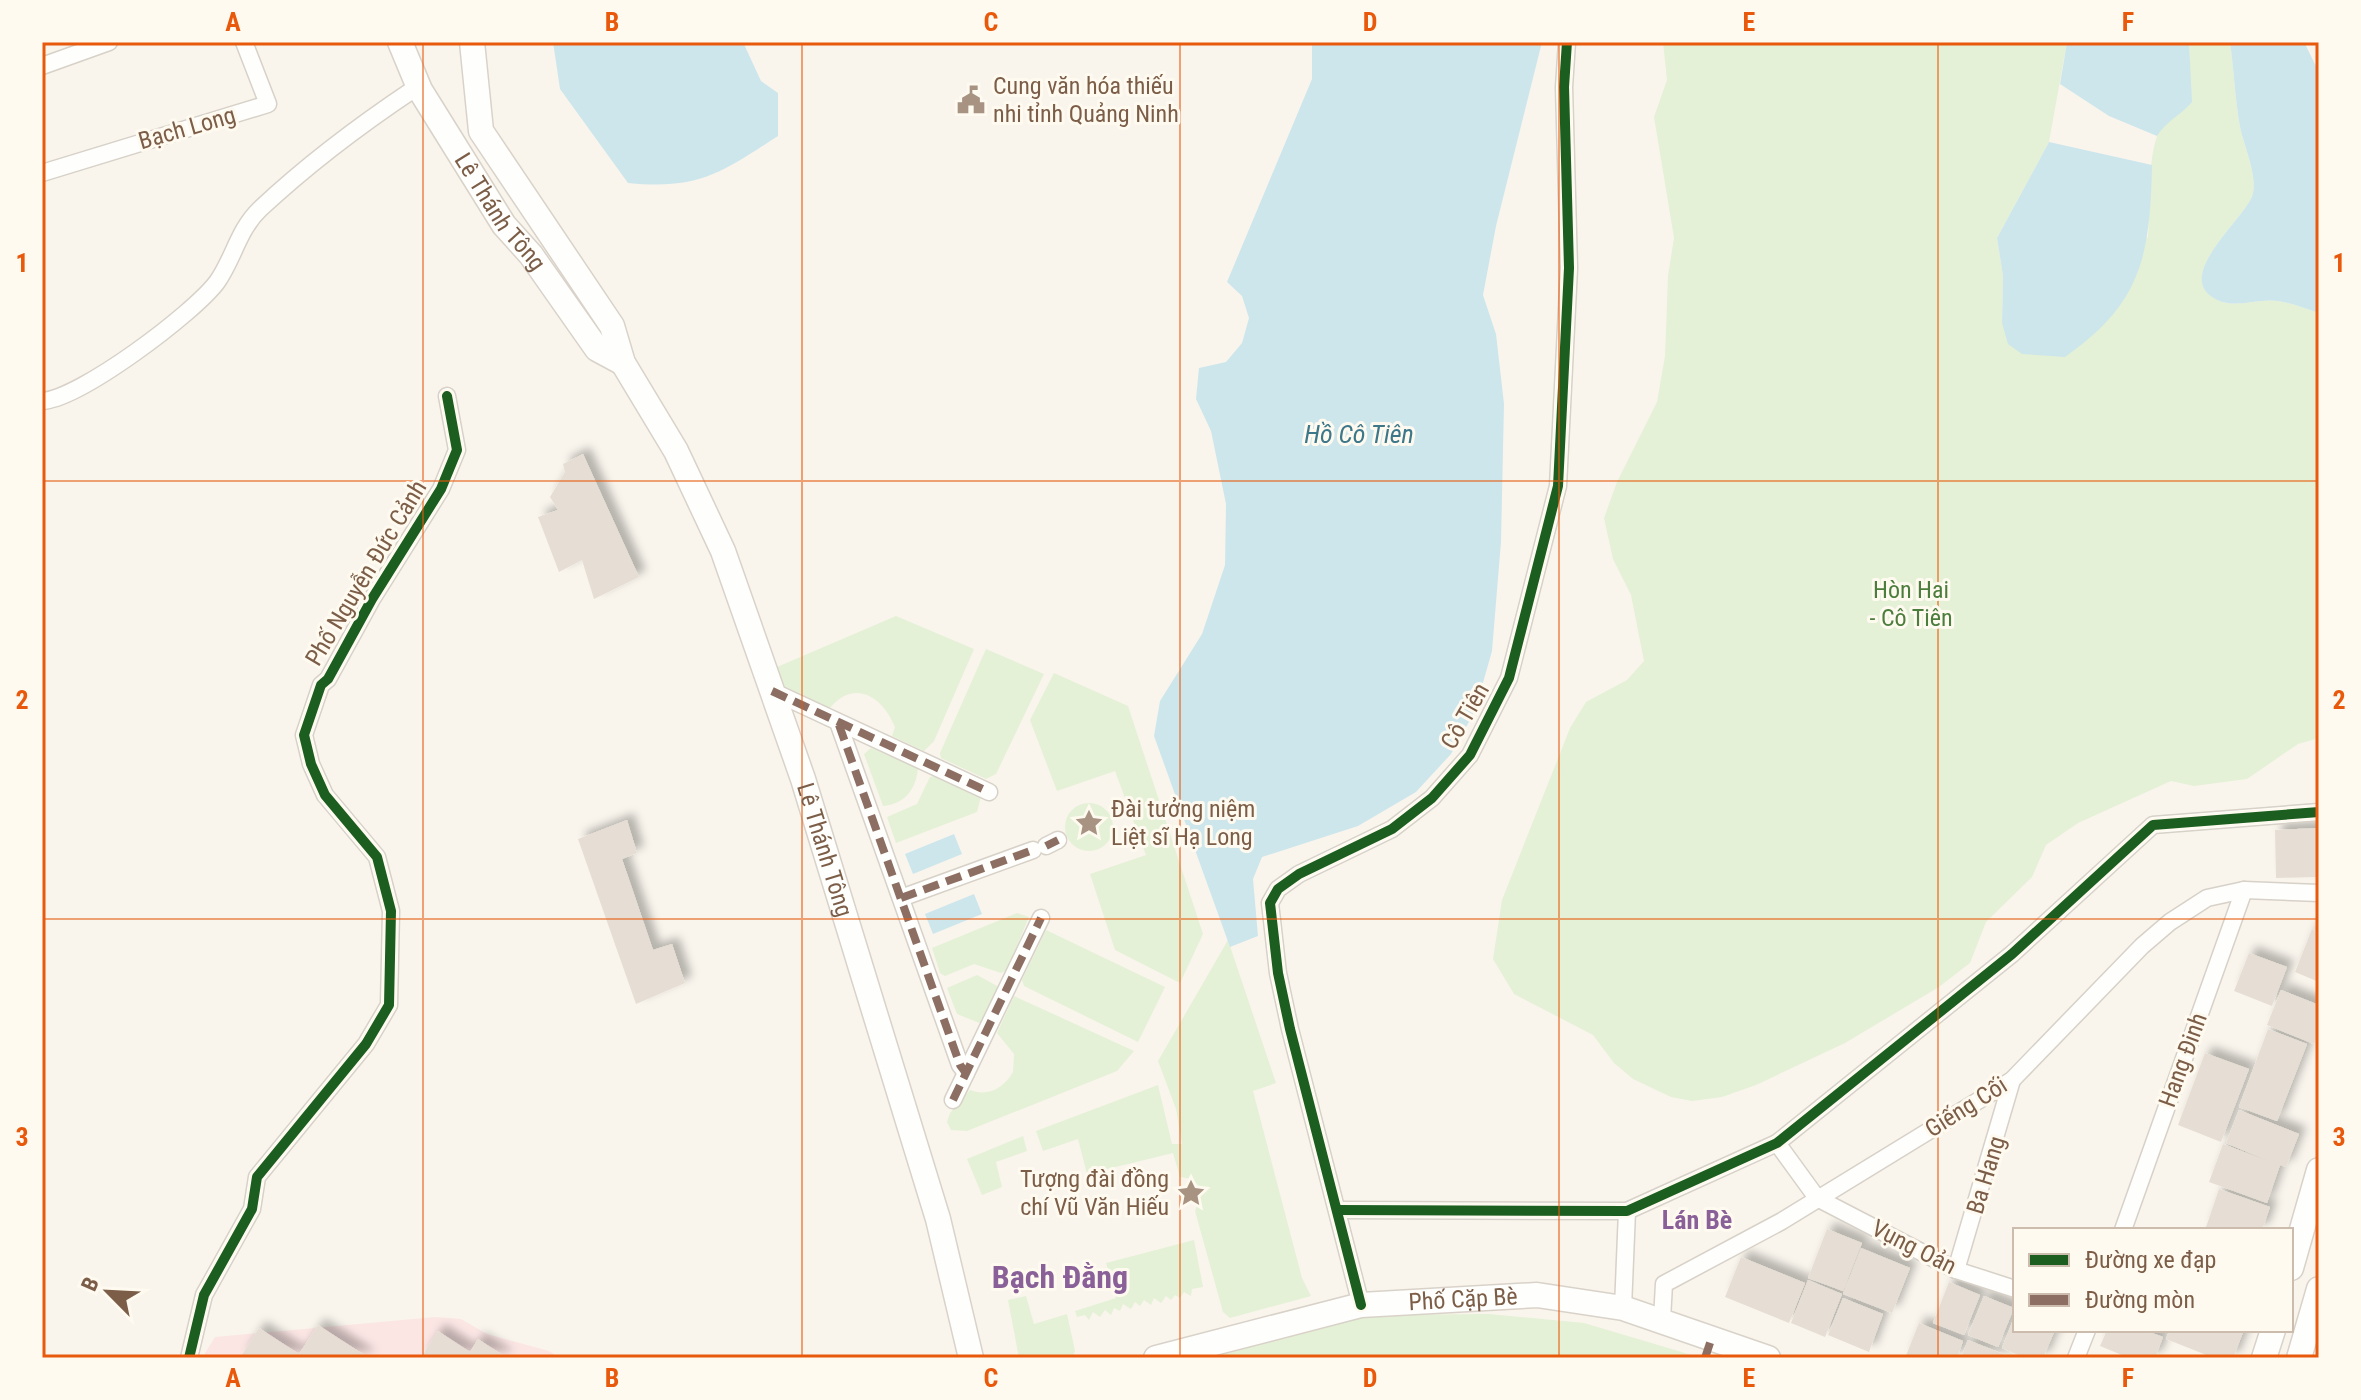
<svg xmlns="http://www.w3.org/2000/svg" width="2361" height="1400" font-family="'Roboto Condensed',sans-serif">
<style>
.medical{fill:#fbe6e4}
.green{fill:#e4f1d6}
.water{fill:#cde6ec}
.building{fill:#e6ded4;filter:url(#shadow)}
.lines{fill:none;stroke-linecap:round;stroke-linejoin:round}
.street-casing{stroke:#d7d1c8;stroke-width:19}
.secondary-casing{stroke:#d9d2c9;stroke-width:27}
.street{stroke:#fefefc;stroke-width:16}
.secondary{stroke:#fefefc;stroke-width:24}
.quiet{stroke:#8d6e63;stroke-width:8;stroke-dasharray:16 8;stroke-linecap:butt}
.cycleway-casing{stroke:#fffaf0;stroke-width:15}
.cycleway{stroke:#1b5e20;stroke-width:10}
.grid{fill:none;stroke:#e8590c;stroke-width:2;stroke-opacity:0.55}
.labels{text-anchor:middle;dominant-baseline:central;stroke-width:6;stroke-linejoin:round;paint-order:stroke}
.poi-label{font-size:24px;fill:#7c5e48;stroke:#fffaf0;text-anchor:start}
.street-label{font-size:24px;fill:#7c5e48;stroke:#fffaf0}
.park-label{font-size:24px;fill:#4b7d3c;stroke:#fffaf0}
.water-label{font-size:26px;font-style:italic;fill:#3c778a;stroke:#fffaf0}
.neighbourhood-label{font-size:26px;font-weight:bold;fill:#8a6098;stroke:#fffaf0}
.district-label{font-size:32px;font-weight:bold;fill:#8a6098;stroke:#fffaf0}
.neatline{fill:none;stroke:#e8590c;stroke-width:3}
.grid-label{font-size:26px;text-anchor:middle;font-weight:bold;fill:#e8590c}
</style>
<defs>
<filter id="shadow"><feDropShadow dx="7" dy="-7" stdDeviation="4" flood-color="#0004"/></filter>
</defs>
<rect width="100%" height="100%" fill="#f9f5ed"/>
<polygon class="medical" points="435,1317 461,1319 487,1334 549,1351 560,1358 202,1358 215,1337"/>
<g class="green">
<path d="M1663 42H2067L2049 142 1997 238 2003 276 2002 323 2148 237C2151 208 2145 139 2167 120 2176 113 2184 112 2191 102L2189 42H2230C2234 70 2235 99 2240 127 2244 146 2257 174 2253 193 2249 216 2170 276 2217 300 2236 309 2258 298 2278 301 2292 303 2306 309 2319 313V738L2298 744 2247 779 2194 786 2171 781 2078 823 2046 845 2032 877 1986 922 1970 963 1939 987 1845 1043 1756 1085 1722 1097 1692 1101 1671 1097 1633 1079 1614 1063 1593 1035 1514 994 1493 959 1502 900 1570 728 1586 702 1627 680 1644 661 1631 595 1613 559 1604 518 1617 482 1657 402 1665 356 1668 276 1674 238 1654 117 1667 80Z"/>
<path d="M896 616 974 649 934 741 924 751 892 736 895 727C882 695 853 678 828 710L784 691 777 667Z"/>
<polygon points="986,649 1044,674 996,774 986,779 941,758 940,753"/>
<polygon points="1054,673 1128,706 1203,934 1180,983 1115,950 1090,874 1146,855 1115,771 1057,791 1030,720"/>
<path d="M871 748 918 768C916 789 905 804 883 806L864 754Z"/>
<polygon points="934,776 981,796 977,812 896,843 887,817 917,804 930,777"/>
<circle cx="1089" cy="827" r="24"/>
<polygon points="1017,913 1029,917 1007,970 1001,973 974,964 945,976 940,973 932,948"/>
<polygon points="1046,930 1165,987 1138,1042 1024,986 1022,980"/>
<polygon points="1228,940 1276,1083 1253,1091 1302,1278 1311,1296 1230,1318 1223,1312 1195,1211 1202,1191 1193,1179 1180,1177 1173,1153 1087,1174 1078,1139 1043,1151 1036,1131 1158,1085 1172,1144 1182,1144 1176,1109 1158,1061"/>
<polygon points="977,975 999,987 982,1024 957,1014 947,988"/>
<path d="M1014 996 1134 1051 1117 1071 967 1131 951 1130 947 1122 950 1113 970 1090C988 1097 1004 1088 1013 1072L1014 1054 997 1033Z"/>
<polygon points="1023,1136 1027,1151 996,1162 1002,1187 982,1195 967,1159"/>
<polygon points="1194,1240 1203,1287 1192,1289 1191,1296 1184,1292 1180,1298 1175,1295 1171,1300 1166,1296 1161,1303 1154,1298 1151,1305 1144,1300 1140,1306 1135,1302 1131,1309 1123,1304 1120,1311 1114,1308 1111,1315 1105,1310 1100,1317 1093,1312 1089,1320 1085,1315 1077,1317 1075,1311 1116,1298 1106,1263"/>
<polygon points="1026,1296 1034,1324 1067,1314 1075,1351 1072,1358 1019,1358 1008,1300"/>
<polygon points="1489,1314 1584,1323 1702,1358 1211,1358 1362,1315"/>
</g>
<g class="water">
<path d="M553 42H743L761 81 778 93V136C721 173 699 190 628 183L560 89Z"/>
<polygon points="1312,42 1542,42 1496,226 1483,295 1496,334 1504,404 1501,542 1492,651 1475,711 1451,754 1416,792 1358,826 1262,857 1253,879 1258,936 1230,947 1154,736 1160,701 1202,634 1225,565 1226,504 1211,431 1196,399 1199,368 1226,362 1242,343 1249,318 1242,296 1227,282 1312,79"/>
<path d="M2067 42H2189L2192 102C2180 116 2167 120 2157 136L2109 116 2060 84Z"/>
<path d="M2230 42H2304L2319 72V313C2306 309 2292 303 2278 301 2258 298 2236 309 2217 300 2169 277 2249 216 2253 193 2257 174 2244 146 2240 127 2235 99 2234 70 2230 42Z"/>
<path d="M2049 142 2152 165C2150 256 2142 303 2065 357L2022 354 2008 344 2002 323 2003 276 1997 238Z"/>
<polygon points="954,834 962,854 913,874 905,854"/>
<polygon points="974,894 982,914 933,934 925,914"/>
</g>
<g class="building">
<polygon points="583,454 639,577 594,599 582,560 559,572 538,517 558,510 550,497 565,472 563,464"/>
<polygon points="627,820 637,853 622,859 653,950 672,944 685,983 636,1004 578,839"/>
<polygon points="2319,828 2319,877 2276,878 2275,830"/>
<polygon points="2312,929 2319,932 2319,982 2295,972"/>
<polygon points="2249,953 2287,967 2272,1006 2234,991"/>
<polygon points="2281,990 2319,1005 2319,1032 2314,1044 2267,1025"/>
<polygon points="2268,1029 2307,1044 2277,1121 2239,1107"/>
<polygon points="2205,1053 2249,1069 2221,1142 2178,1125"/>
<polygon points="2239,1110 2299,1134 2286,1167 2280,1165 2267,1203 2209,1182 2223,1144 2268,1161 2226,1143"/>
<polygon points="2219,1189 2270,1207 2262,1230 2205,1230"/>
<polygon points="1827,1229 1862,1243 1843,1291 1808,1278"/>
<polygon points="1861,1248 1910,1268 1892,1313 1843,1294"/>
<polygon points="1741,1257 1805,1283 1789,1323 1725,1297"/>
<polygon points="1808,1280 1842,1294 1825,1337 1791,1323"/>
<polygon points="1949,1282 1980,1295 1964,1335 1933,1323"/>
<polygon points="1984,1296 2014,1308 1998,1347 1968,1335"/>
<polygon points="1843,1298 1883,1314 1869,1352 1828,1335"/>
<polygon points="2015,1315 2015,1330 2055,1330 2043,1358 2025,1358 2002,1348"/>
<polygon points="1919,1323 1963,1341 1957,1358 1905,1358"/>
<polygon points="318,1325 369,1358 240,1358 259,1328 299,1354"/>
<polygon points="2107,1330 2144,1330 2163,1337 2155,1358 2129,1358 2100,1346"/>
<polygon points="2170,1330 2244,1330 2233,1358 2214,1358 2166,1339"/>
<polygon points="438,1331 470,1352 478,1339 507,1358 421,1358"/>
<polygon points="1968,1340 2013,1358 1961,1358"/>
</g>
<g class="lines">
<defs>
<g id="street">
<polyline points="42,66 109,42"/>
<polyline points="42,173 268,104 244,42"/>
<path d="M42 401C80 399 194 313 217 282 234 258 238 230 260 209 307 165 360 125 414 89L420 90"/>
<polyline points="772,691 989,792"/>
<polyline points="839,725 960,1065 966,1073"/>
<polyline points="1046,846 1058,840"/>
<polyline points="901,898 1033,850"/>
<polyline points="953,1100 1041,918"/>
<polyline points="1777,1143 1817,1198 1956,1270 2015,1289"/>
<polyline points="1337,1210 1627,1211 1777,1143 2012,954 2153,825 2319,812"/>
<polyline points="2123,1230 2244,890"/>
<polyline points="1956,1270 2012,1080"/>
<polyline points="1361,1305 1290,1029 1278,973 1270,903 1278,889 1299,874 1392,829 1432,798 1470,755 1509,678 1558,486 1569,268 1564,87 1567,42"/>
<polyline points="1623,1308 1627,1211"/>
<polyline points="1662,1319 1664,1284 1782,1221 2012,1080 2142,946 2170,922 2207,898 2244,890 2319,893"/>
<polyline points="189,1358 204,1295 252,1209 257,1177 366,1044 389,1005 391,911 377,857 325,795 311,764 304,735 321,685 328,679 372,599 441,489 457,450 447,396"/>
<polyline points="2076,1358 2087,1330"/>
</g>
<g id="secondary">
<path id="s1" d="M400 42 420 90 504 225 531 255 597 349 623 363"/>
<path id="s2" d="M472 42 481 131 612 326 623 363 676 451 723 551 803 779 938 1219 971 1358"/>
<polyline points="2291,1268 2319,1170"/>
<path id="s3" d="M1156 1358 1361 1305 1537 1295 1623 1308 1768 1358"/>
<polyline points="2264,1358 2273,1330"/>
<polyline points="2299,1358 2319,1289"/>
</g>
</defs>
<use href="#street" class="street-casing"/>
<use href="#secondary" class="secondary-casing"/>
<use href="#street" class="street"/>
<use href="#secondary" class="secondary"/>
<g class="quiet">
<polyline points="772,691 989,792"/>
<polyline points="839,725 960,1065 966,1073"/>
<polyline points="1046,846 1058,840"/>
<polyline points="901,898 1033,850"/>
<polyline points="953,1100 1041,918"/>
<polyline points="1705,1358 1712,1337"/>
</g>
<defs>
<g id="cycleway">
<polyline points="1337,1210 1627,1211 1777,1143 2012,954 2153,825 2319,812"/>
<polyline points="1361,1305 1290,1029 1278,973 1270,903 1278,889 1299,874 1392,829 1432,798 1470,755 1509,678 1558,486 1569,268 1564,87 1567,42"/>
<polyline points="189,1358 204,1295 252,1209 257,1177 366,1044 389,1005 391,911 377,857 325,795 311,764 304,735 321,685 328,679 372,599 441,489 457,450 447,396"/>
</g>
</defs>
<use href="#cycleway" class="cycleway-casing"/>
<use href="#cycleway" class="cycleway"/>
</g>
<path class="grid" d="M423 42V1358M802 42V1358M1180 42V1358M1559 42V1358M1938 42V1358M42 481H2319M42 919H2319"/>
<defs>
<symbol id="civic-bare" viewBox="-9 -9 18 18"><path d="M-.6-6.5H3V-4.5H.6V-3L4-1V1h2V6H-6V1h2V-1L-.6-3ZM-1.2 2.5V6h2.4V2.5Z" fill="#a89382" stroke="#fffaf0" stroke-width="2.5" paint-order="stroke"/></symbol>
<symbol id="sight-bare" viewBox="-9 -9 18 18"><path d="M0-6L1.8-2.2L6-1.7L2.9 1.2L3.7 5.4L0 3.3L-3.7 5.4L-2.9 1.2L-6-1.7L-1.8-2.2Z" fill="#a89382" stroke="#fffaf0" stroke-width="2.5" paint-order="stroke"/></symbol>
</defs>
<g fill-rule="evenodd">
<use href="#civic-bare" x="951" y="80" width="40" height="40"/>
<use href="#sight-bare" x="1069" y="803" width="40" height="40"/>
<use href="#sight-bare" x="1171" y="1173" width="40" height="40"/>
</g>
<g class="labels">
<g class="poi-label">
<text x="993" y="86">Cung văn hóa thiếu<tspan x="993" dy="28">nhi tỉnh Quảng Ninh</tspan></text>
<text x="1111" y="809">Đài tưởng niệm<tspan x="1111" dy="28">Liệt sĩ Hạ Long</tspan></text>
<text x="1169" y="1179" text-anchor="end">Tượng đài đồng<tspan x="1169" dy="28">chí Vũ Văn Hiếu</tspan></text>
</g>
<g class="street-label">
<text transform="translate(187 128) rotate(-16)">Bạch Long</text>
<text stroke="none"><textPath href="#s1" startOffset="198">Lê Thánh Tông</textPath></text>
<text transform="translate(366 573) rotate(-59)">Phố Nguyễn Đức Cảnh</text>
<text transform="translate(1465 716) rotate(-60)">Cô Tiên</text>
<text stroke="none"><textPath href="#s2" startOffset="892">Lê Thánh Tông</textPath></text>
<text transform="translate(2183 1060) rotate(-70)">Hang Đinh</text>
<text transform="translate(1966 1107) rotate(-32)">Giếng Cối</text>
<text transform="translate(1986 1175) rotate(-73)">Ba Hang</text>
<text transform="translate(1914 1247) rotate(27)">Vụng Oản</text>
<text stroke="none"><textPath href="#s3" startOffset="314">Phố Cặp Bè</textPath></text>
</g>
<g class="park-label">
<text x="1911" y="590">Hòn Hai<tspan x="1911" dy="28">- Cô Tiên</tspan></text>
</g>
<g class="water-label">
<text x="1359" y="434">Hồ Cô Tiên</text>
</g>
<g class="neighbourhood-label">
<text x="1697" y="1220">Lán Bè</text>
</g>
<g class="district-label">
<text x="1060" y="1277">Bạch Đằng</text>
</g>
</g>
<rect width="2361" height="1400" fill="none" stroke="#fffaf0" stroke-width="88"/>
<rect x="2013" y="1228" width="280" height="104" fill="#fffaf0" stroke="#cbbcad" stroke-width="2"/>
<rect x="2029" y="1254" width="40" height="12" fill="#1b5e20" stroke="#cbbcad" stroke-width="2"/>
<text x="2085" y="1268" font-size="24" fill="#7c5e48">Đường xe đạp</text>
<rect x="2029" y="1294" width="40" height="12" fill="#8d6e63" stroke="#cbbcad" stroke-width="2"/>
<text x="2085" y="1308" font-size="24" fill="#7c5e48">Đường mòn</text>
<g transform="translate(108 1292) rotate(294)" stroke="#fffaf0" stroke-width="6" paint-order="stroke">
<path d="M0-6L14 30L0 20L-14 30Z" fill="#7c5e48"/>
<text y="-12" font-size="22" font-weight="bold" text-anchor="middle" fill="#7c5e48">B</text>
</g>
<rect x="44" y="44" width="2273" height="1312" class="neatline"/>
<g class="grid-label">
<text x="233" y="31">A</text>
<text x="612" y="31">B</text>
<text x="991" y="31">C</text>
<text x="1370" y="31">D</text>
<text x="1749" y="31">E</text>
<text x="2128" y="31">F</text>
<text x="22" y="272">1</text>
<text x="2339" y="272">1</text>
<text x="22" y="709">2</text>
<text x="2339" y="709">2</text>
<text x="22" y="1146">3</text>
<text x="2339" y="1146">3</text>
<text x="233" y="1387">A</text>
<text x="612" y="1387">B</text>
<text x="991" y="1387">C</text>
<text x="1370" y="1387">D</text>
<text x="1749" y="1387">E</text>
<text x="2128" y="1387">F</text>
</g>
</svg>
